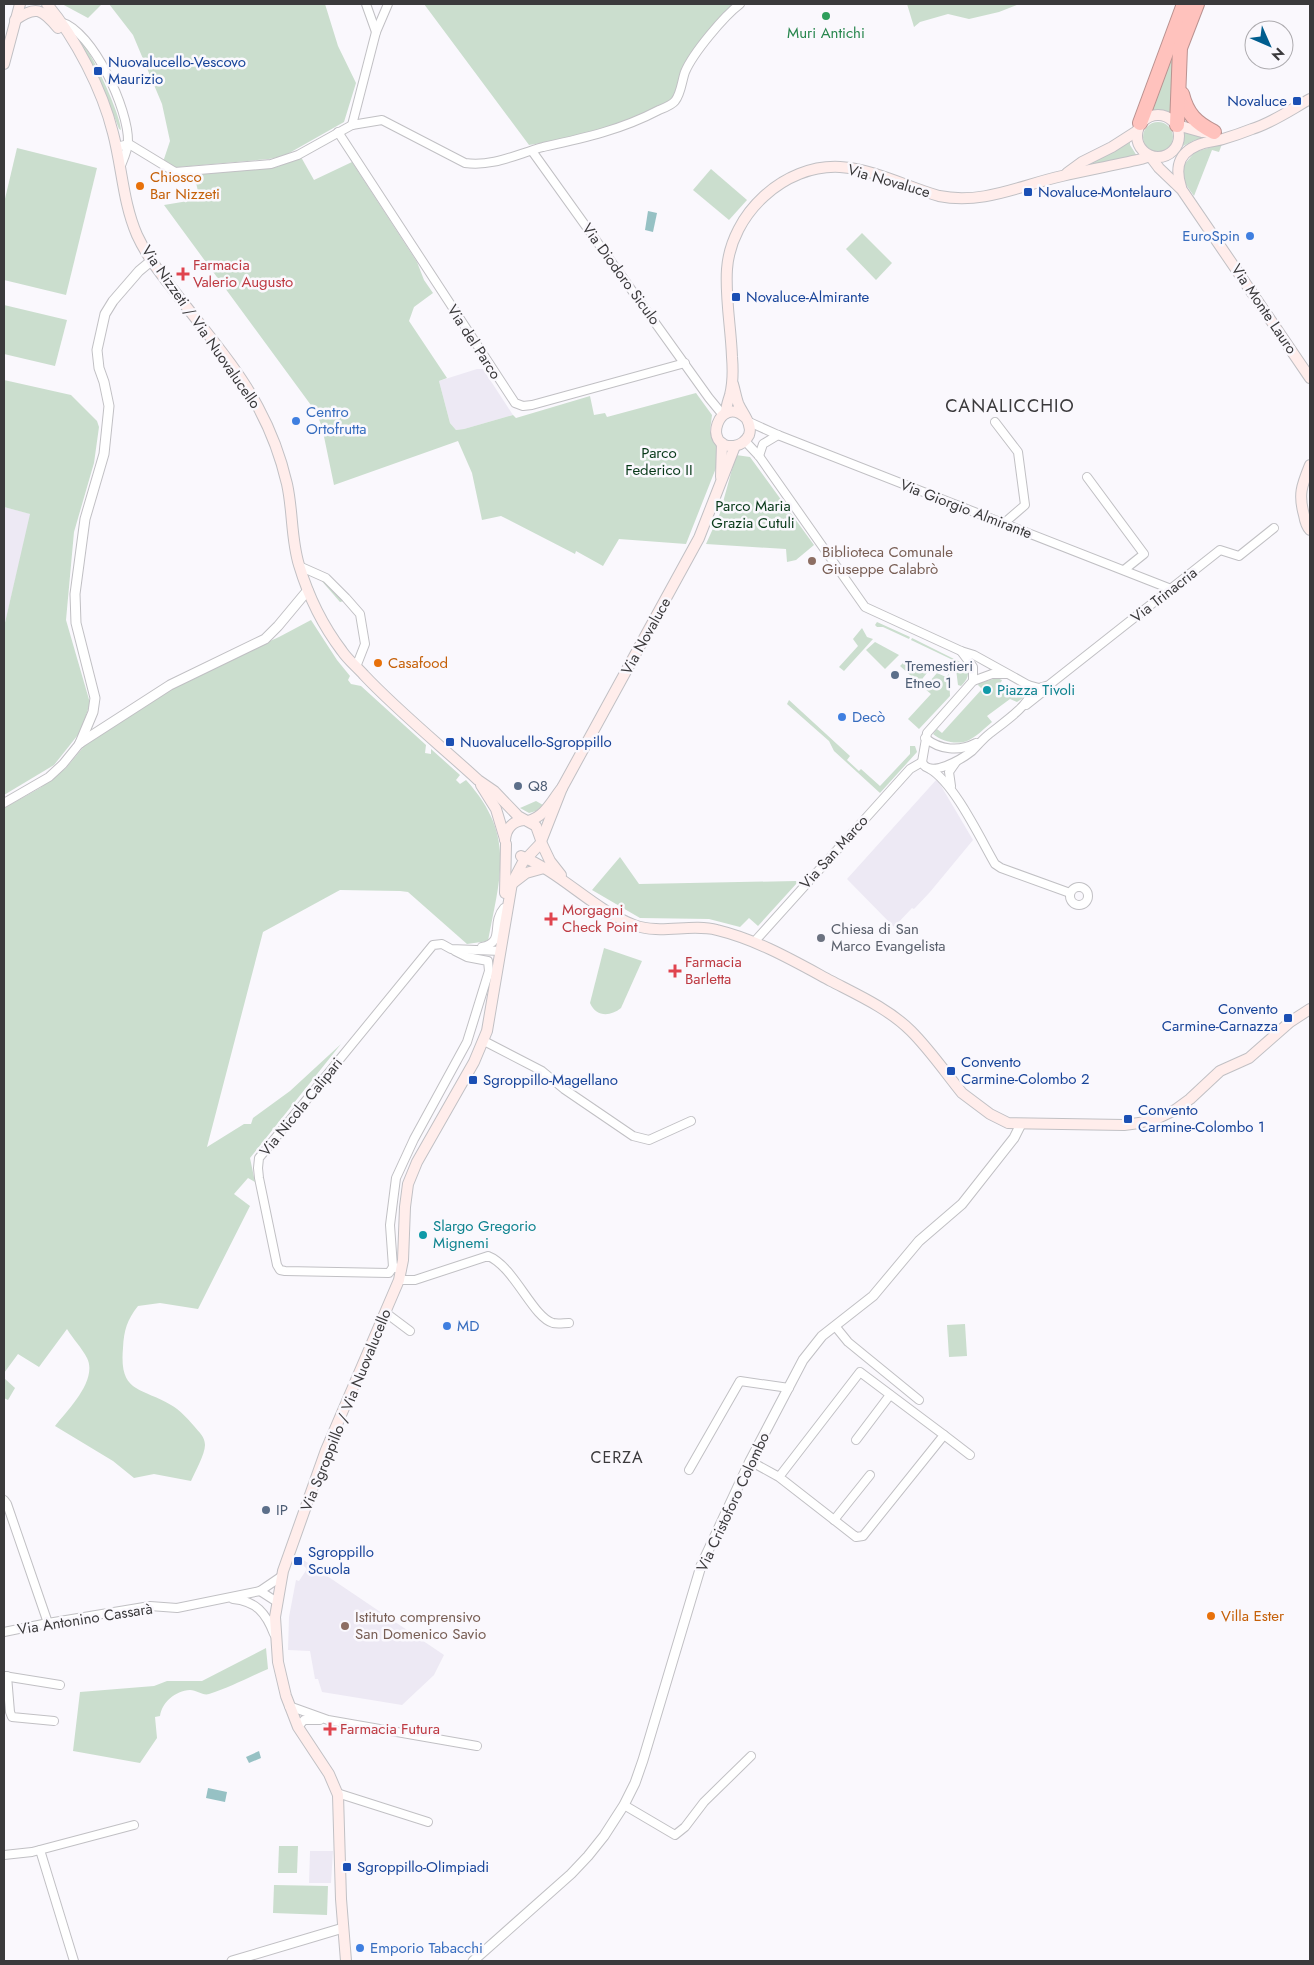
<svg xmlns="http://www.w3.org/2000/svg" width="1314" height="1965" font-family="Jost,sans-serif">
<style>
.built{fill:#ede9f4}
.green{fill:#cbdece}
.water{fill:#96c1c4}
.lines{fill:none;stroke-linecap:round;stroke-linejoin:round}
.minor-casing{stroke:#c1c0c4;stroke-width:10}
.tertiary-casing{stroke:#c1c0c4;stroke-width:11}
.secondary-casing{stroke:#c1c0c4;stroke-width:12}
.motorway-casing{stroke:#ba9290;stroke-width:16}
.minor{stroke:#fff;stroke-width:8}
.tertiary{stroke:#fff;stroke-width:9}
.secondary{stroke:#ffedeb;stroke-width:10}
.motorway{stroke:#ffc2bd;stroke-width:14}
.leisure-dot{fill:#2e9e5b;stroke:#faf8fd;stroke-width:2}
.transit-dot{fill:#1a4fb4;stroke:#faf8fd;stroke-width:2}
.food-dot{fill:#e8710a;stroke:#faf8fd;stroke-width:2}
.shop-dot{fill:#3f7fe0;stroke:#faf8fd;stroke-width:2}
.health-dot{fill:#e0444e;stroke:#faf8fd;stroke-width:2}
.education-dot{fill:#8d6e63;stroke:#faf8fd;stroke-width:2}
.service-dot{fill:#5c6f8a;stroke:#faf8fd;stroke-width:2}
.culture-dot{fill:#0f9aa8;stroke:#faf8fd;stroke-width:2}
.worship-dot{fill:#6b7280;stroke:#faf8fd;stroke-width:2}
.labels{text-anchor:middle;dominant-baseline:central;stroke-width:5;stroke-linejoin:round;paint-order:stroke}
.leisure-label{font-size:15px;fill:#27864d;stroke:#faf8fd}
.transit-label{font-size:15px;fill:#164399;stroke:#faf8fd;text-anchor:start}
.food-label{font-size:15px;fill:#c56008;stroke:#faf8fd;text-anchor:start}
.street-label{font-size:15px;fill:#3b3a3c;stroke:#faf8fd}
.shop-label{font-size:15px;fill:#366cbe;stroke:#faf8fd;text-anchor:start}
.health-label{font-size:15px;fill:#be3a42;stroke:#faf8fd;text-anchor:start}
.park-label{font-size:15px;fill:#073818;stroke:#faf8fd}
.education-label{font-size:15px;fill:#785e54;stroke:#faf8fd;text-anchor:start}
.service-label{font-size:15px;fill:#4e5e75;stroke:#faf8fd;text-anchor:start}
.culture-label{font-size:15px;fill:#0d838f;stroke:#faf8fd;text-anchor:start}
.worship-label{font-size:15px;fill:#5b616d;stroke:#faf8fd;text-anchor:start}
.neighbourhood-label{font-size:16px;letter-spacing:1px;fill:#3b3a3c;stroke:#faf8fd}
.quarter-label{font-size:18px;letter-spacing:1px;fill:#3b3a3c;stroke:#faf8fd}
</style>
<rect width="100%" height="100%" fill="#faf8fd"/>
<g class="built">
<polygon points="477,369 483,369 513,415 464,429 456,430 450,423 439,381"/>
<polygon points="4,507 31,514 4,627"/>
<polygon points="937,779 973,840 930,892 914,909 912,908 894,927 847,879"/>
<polygon points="299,1557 444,1655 434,1675 402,1705 322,1692 318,1679 315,1679 310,1651 288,1650 289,1617 296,1580 299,1581 307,1569 300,1562"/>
<polygon points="310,1851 333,1851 331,1883 309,1883"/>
</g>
<g class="green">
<polygon points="62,4 102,4 88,18"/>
<polygon points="109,4 325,4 338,46 356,83 344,122 284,156 269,159 180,167 175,167 163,162 170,141 162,104 133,35"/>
<polygon points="424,4 736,4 683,69 672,100 638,119 578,137 529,145"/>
<polygon points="907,4 1019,4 999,12 969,19 948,14 920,22 914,27"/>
<polygon points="1190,4 1172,114 1164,110 1152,110"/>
<path d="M76 36C89 44 121 115 121 130L119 129 102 85Z"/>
<circle cx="1158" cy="137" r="15"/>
<polygon points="1184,132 1207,137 1195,140 1183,146"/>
<polygon points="1130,140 1130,145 1137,156 1085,168 1084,166"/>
<polygon points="1222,144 1219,152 1212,150 1194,196 1184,182 1183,166 1195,152"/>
<polygon points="17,148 97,168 66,295 4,280 4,203"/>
<polygon points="301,157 314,180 352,162 417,262 424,280 433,293 414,307 409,321 447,378 439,381 450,423 456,430 464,429 513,415 516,418 590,396 594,415 605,413 607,417 696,393 712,415 710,431 719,445 716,468 686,544 619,539 603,566 576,551 575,554 501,516 482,520 472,473 458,441 334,485 322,427 316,412 164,205 200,199 194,175 277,167"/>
<polygon points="711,169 747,200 729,220 693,190"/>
<polygon points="862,233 892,263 876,280 846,249"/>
<polygon points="4,305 67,320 55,366 4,354"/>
<polygon points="4,380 71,395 97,421 99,427 94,463 74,532 66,620 90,703 81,731 54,765 4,795 4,627 30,514 4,507"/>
<polygon points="736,455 750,457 814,545 796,560 787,562 786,549 706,544 720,513"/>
<polygon points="320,579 324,579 344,601 340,602"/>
<path d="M311 620 337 660 350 676 348 680 351 684 361 686 426 745 425 753 431 754V749L460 775 456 780 460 784 466 780C516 835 500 876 488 941L467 944 408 892 400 891 340 890 263 932 207 1147 244 1124H251L253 1118 290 1091 341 1044 250 1158 255 1182 248 1178 234 1194 250 1206 198 1309 160 1303 138 1306C127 1320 124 1330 123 1348 119 1393 140 1387 171 1405 180 1410 187 1418 194 1426 199 1432 205 1437 205 1445 205 1454 195 1472 191 1481L154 1474 134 1478 113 1461 55 1426C68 1410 98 1380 87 1358 82 1348 73 1339 67 1329L39 1367 18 1354 4 1373V808L40 788 66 768 85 745 155 697 191 677 279 637Z"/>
<polygon points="877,622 910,637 909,639 883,627 877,627 875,625"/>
<polygon points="862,628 867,637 873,639 844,671 839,667 858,646 853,639"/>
<path d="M912 638 966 665C970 674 968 679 961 686L958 685 955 661 911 640Z"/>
<polygon points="875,642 899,655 885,669 866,650"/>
<polygon points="907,659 930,669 919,683 900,666"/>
<polygon points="937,673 946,677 949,674 950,696 919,729 908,719 931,694 924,688"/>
<path d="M997 678 1002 680 999 687 1018 695 1021 688 1026 692V696L1017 702 1010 699 987 716 992 722C985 728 975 738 967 741 956 745 941 741 933 734L937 729 942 733 982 689 978 685 979 683Z"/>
<polygon points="789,700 850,756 847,760 859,771 861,769 880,786 910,754 910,746 915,746 917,752 880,793 834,751 829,741 787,704"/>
<polygon points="536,801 543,805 536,811 529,813 520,808"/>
<polygon points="620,857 639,884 796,881 797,883 758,926 749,918 740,927 709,919 640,918 592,890"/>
<path d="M604 948 642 961 621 1008C610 1017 596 1017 590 1003Z"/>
<polygon points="965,1324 967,1356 949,1357 947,1325"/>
<polygon points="4,1378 15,1388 8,1400 4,1398"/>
<path d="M266 1648 268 1669C249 1677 229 1688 209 1694 203 1696 197 1690 190 1690 175 1691 162 1702 160 1716L155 1717 157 1738 140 1763 73 1751 80 1692 154 1686 167 1681H202Z"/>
<polygon points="279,1846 298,1846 297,1873 278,1873"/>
<polygon points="274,1885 328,1886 327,1915 273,1913"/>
</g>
<g class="water">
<polygon points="648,211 657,213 653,232 645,230"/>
<polygon points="259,1751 261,1758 249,1763 246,1757"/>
<polygon points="208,1788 227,1792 225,1802 206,1798"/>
</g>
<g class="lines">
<defs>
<g id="minor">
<polyline points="366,4 376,32"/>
<path d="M61 22C93 31 129 110 128 142 128 150 123 160 120 168"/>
<polyline points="352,125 376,32 388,4"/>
<polyline points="338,132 515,403 523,406 532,405 685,363"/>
<path d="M116 147 129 144 175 172 271 164 298 155 352 125 382 120 465 163C493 167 517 154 543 147 584 138 621 130 659 110 664 108 672 105 675 101 681 94 682 80 685 72 693 53 724 16 740 4"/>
<polyline points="532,151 709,398 723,415"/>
<polyline points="747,421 778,435 1171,589"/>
<polyline points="995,422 1018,452 1025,505 1003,524"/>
<path d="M745 441 759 456 865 607 961 651 974 655 1028 685 1031 692C1029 706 1000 725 988 735 982 740 977 746 972 751 962 759 929 779 922 762L927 733 973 681 992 674H1007"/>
<polyline points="759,456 763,444 778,435"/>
<polyline points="1087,477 1144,554 1124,570"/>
<polyline points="299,566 326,578 346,598 360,614 365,644 356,667"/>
<polyline points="961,651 973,667 973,681"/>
<polyline points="1028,685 1039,688 1049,685 1220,550 1239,556 1274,528"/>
<polyline points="1026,705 1050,686"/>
<path d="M925 738C940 750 959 752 976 743"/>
<path d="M930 769C954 783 980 838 995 864L1001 868 1070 893"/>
<polyline points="951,786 949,772 956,762"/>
<polyline points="4,803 49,777 63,764 80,743"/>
<circle cx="1079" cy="896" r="9"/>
<polyline points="755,941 910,769 922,762"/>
<path d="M482 947C506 942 490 924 504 908"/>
<polyline points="484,1041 542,1071 564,1089 633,1136 649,1140 691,1121"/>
<polyline points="393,1267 390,1225 396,1178 414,1139 467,1042 489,971 488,961 467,957 455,951"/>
<polyline points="402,1269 393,1267 389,1273 285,1271 280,1270 277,1265 259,1178 258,1168 259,1158 433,945 442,944 451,949 501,951"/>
<path d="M399 1280H415L488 1256C514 1266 533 1318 553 1323 558 1324 564 1323 569 1323"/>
<polyline points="386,1313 410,1331"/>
<polyline points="835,1326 848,1342 919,1400"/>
<polyline points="944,1435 970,1455"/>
<polyline points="856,1440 890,1395"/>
<polyline points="750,1461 779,1477 856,1537 863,1536 944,1435 860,1372 779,1477"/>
<polyline points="689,1470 740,1381 789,1388"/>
<polyline points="4,1500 7,1504 48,1623"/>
<polyline points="834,1520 870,1475"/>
<polyline points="260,1591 277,1602"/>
<path d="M233 1599C256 1601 266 1613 274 1634"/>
<polyline points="4,1632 48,1623 150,1606 177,1608 260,1591 282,1576"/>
<polyline points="4,1676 60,1685"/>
<polyline points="7,1676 10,1712 12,1717 54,1721"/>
<polyline points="289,1706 328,1720 477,1746"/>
<polyline points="298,1727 304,1720 320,1720"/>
<polyline points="337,1793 428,1822"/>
<polyline points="624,1805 675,1835 685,1827 704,1802 751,1756"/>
<polyline points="40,1850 74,1961"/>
<polyline points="4,1855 32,1852 134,1825"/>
</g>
<g id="tertiary">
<polyline points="80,743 93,712 95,698 76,623 75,594 85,519 104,454 109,406 104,382 99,368 97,350 105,314 113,301 139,271 151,261"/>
<polyline points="80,743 170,685 265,639 278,626 308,590"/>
<polyline points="232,1961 343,1928"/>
<polyline points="473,1961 571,1874 588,1856 604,1836 624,1805 635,1783 643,1760 701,1566 750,1461 803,1360 822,1336 873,1296 919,1241 962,1204 1014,1138 1021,1124"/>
</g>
<g id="secondary">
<path d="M47 4C76 39 102 89 113 133 122 167 123 203 137 235 147 257 161 274 175 292 203 329 237 367 258 407 271 431 281 458 287 484 293 511 291 539 299 565 308 595 323 626 342 651 348 660 357 667 364 675 399 712 440 745 478 780L494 791 518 816 536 826 541 840"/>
<path d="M15 20C36 5 42 9 58 28"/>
<polyline points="4,64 20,4"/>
<circle cx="1158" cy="136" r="21"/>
<polyline points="1177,125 1202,132 1211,132"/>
<polyline points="1067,173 1082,162 1112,147 1137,131"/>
<path d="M1181 187C1174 165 1180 150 1204 143 1210 141 1217 141 1223 139 1233 136 1242 133 1252 129 1272 123 1292 109 1310 99"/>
<path d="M733 384C735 391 736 397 738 403 742 413 753 424 749 435 746 441 741 445 734 446 701 449 719 393 746 418"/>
<path d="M726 413C726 406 728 402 730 395 733 383 733 369 732 357 731 328 725 298 727 269 731 214 784 164 840 167 874 169 907 187 939 196 983 205 1021 185 1062 176 1089 170 1115 165 1141 159L1150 156 1159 168 1182 190 1310 378"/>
<path d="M1310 465C1302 485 1298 494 1304 515 1305 521 1306 526 1310 530"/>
<polyline points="721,477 722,443"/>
<polyline points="481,785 496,809 505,839"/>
<path d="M528 821C545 817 552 800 562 788L699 538 735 446"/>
<path d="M505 840C506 828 513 821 524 820"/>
<polyline points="541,842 550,861 561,875"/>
<path d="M521 856C562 873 594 910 634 925 660 935 691 923 717 930 758 940 794 961 831 981 858 995 889 1009 911 1031 930 1050 945 1072 962 1093L990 1114 1008 1123 1124 1125 1139 1123 1158 1118 1175 1110 1190 1099 1220 1071 1249 1058 1290 1022 1310 1009"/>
<polyline points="513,883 526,873 544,868"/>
<polyline points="505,893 506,844"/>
<polyline points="346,1961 341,1899 338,1795 329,1774 298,1727 286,1696 278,1662 275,1617 283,1571 326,1450 399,1280 403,1260 405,1207 408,1184 417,1162 474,1062 487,1031 512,883 523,862 540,844 562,788"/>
</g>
<g id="motorway">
<path d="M1182 94C1187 114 1196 123 1214 132"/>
<polyline points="1140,123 1184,4"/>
<polyline points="1177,125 1180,48 1197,4"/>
</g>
</defs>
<use href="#minor" class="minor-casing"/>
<use href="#tertiary" class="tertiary-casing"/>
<use href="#secondary" class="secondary-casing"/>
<use href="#motorway" class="motorway-casing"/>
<use href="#minor" class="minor"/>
<use href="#tertiary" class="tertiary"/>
<use href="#secondary" class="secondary"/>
<use href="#motorway" class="motorway"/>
</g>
<circle class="leisure-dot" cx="826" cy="16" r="5"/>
<g class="transit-dot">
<rect x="93" y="66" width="10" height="10" rx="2.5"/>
<rect x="1292" y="96" width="10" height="10" rx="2.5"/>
<rect x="1023" y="187" width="10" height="10" rx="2.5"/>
<rect x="731" y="292" width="10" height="10" rx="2.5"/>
<rect x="445" y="737" width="10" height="10" rx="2.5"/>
<rect x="1283" y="1013" width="10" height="10" rx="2.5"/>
<rect x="946" y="1066" width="10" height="10" rx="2.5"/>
<rect x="468" y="1075" width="10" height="10" rx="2.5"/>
<rect x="1123" y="1114" width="10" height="10" rx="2.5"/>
<rect x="293" y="1556" width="10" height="10" rx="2.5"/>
<rect x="342" y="1862" width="10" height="10" rx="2.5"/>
</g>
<g class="food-dot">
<circle cx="140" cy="186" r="5"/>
<circle cx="378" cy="663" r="5"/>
<circle cx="1211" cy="1616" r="5"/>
</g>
<g class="shop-dot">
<circle cx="1250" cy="236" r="5"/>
<circle cx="296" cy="421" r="5"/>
<circle cx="842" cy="717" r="5"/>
<circle cx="447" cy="1326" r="5"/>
<circle cx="360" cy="1948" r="5"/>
</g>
<g class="health-dot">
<path d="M180.5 266.5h5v5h5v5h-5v5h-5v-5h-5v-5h5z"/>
<path d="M548.5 911.5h5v5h5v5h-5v5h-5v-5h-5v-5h5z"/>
<path d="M672.5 963.5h5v5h5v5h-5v5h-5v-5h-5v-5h5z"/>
<path d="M327.5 1721.5h5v5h5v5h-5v5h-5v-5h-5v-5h5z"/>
</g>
<g class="education-dot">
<circle cx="812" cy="561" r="5"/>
<circle cx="345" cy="1626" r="5"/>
</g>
<g class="service-dot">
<circle cx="895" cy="675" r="5"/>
<circle cx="518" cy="786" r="5"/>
<circle cx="266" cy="1510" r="5"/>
</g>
<g class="culture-dot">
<circle cx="987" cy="690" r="5"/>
<circle cx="423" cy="1235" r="5"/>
</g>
<circle class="worship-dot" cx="821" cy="938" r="5"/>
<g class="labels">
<g class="leisure-label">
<text x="826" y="33">Muri Antichi</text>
</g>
<g class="transit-label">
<text x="108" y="62">Nuovalucello-Vescovo<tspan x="108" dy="17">Maurizio</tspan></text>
<text x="1287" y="101" text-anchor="end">Novaluce</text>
<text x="1038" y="192">Novaluce-Montelauro</text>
<text x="746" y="297">Novaluce-Almirante</text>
<text x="460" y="742">Nuovalucello-Sgroppillo</text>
<text x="1278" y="1009" text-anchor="end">Convento<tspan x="1278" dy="17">Carmine-Carnazza</tspan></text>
<text x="961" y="1062">Convento<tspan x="961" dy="17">Carmine-Colombo 2</tspan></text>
<text x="483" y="1080">Sgroppillo-Magellano</text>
<text x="1138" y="1110">Convento<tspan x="1138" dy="17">Carmine-Colombo 1</tspan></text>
<text x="308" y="1552">Sgroppillo<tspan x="308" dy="17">Scuola</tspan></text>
<text x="357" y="1867">Sgroppillo-Olimpiadi</text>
</g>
<g class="food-label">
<text x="150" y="177">Chiosco<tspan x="150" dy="17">Bar Nizzeti</tspan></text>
<text x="388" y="663">Casafood</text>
<text x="1221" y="1616">Villa Ester</text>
</g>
<g class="street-label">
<text transform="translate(889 181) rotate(16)">Via Novaluce</text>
<text transform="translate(621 274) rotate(54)">Via Diodoro Siculo</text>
<text transform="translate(1264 309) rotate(56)">Via Monte Lauro</text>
<text transform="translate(201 327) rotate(55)">Via Nizzeti / Via Nuovalucello</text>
<text transform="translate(474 342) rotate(57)">Via del Parco</text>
<text transform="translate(966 509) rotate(21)">Via Giorgio Almirante</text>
<text transform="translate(1164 595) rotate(-38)">Via Trinacria</text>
<text transform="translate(646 636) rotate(-61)">Via Novaluce</text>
<text transform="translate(834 852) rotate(-48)">Via San Marco</text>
<text transform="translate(301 1107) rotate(-51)">Via Nicola Calipari</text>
<text transform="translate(346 1410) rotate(-68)">Via Sgroppillo / Via Nuovalucello</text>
<text transform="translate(733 1502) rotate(-65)">Via Cristoforo Colombo</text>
<text transform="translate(85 1619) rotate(-9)">Via Antonino Cassarà</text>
</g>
<g class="shop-label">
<text x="1240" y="236" text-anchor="end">EuroSpin</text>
<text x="306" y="412">Centro<tspan x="306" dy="17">Ortofrutta</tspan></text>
<text x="852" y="717">Decò</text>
<text x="457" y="1326">MD</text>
<text x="370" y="1948">Emporio Tabacchi</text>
</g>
<g class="health-label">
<text x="193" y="265">Farmacia<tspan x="193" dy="17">Valerio Augusto</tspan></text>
<text x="562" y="910">Morgagni<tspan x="562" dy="17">Check Point</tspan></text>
<text x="685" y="962">Farmacia<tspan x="685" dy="17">Barletta</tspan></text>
<text x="340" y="1729">Farmacia Futura</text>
</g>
<g class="park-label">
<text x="659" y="453">Parco<tspan x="659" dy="17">Federico II</tspan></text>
<text x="753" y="506">Parco Maria<tspan x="753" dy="17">Grazia Cutuli</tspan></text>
</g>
<g class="education-label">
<text x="822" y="552">Biblioteca Comunale<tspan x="822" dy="17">Giuseppe Calabrò</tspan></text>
<text x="355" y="1617">Istituto comprensivo<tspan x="355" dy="17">San Domenico Savio</tspan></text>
</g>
<g class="service-label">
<text x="905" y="666">Tremestieri<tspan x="905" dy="17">Etneo 1</tspan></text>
<text x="528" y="786">Q8</text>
<text x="276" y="1510">IP</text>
</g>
<g class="culture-label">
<text x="997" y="690">Piazza Tivoli</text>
<text x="433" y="1226">Slargo Gregorio<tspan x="433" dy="17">Mignemi</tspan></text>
</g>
<g class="worship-label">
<text x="831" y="929">Chiesa di San<tspan x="831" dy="17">Marco Evangelista</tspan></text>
</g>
<g class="neighbourhood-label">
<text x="617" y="1457">CERZA</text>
</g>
<g class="quarter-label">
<text x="1010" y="406">CANALICCHIO</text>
</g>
</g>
<rect width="1314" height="1965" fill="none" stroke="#3b3a3c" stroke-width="10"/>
<g transform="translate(1269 45) rotate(135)"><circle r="24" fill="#faf8fd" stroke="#aeacb0"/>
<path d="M0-4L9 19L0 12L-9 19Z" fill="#005d8e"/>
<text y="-8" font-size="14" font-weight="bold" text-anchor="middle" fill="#3b3a3c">N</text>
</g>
</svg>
